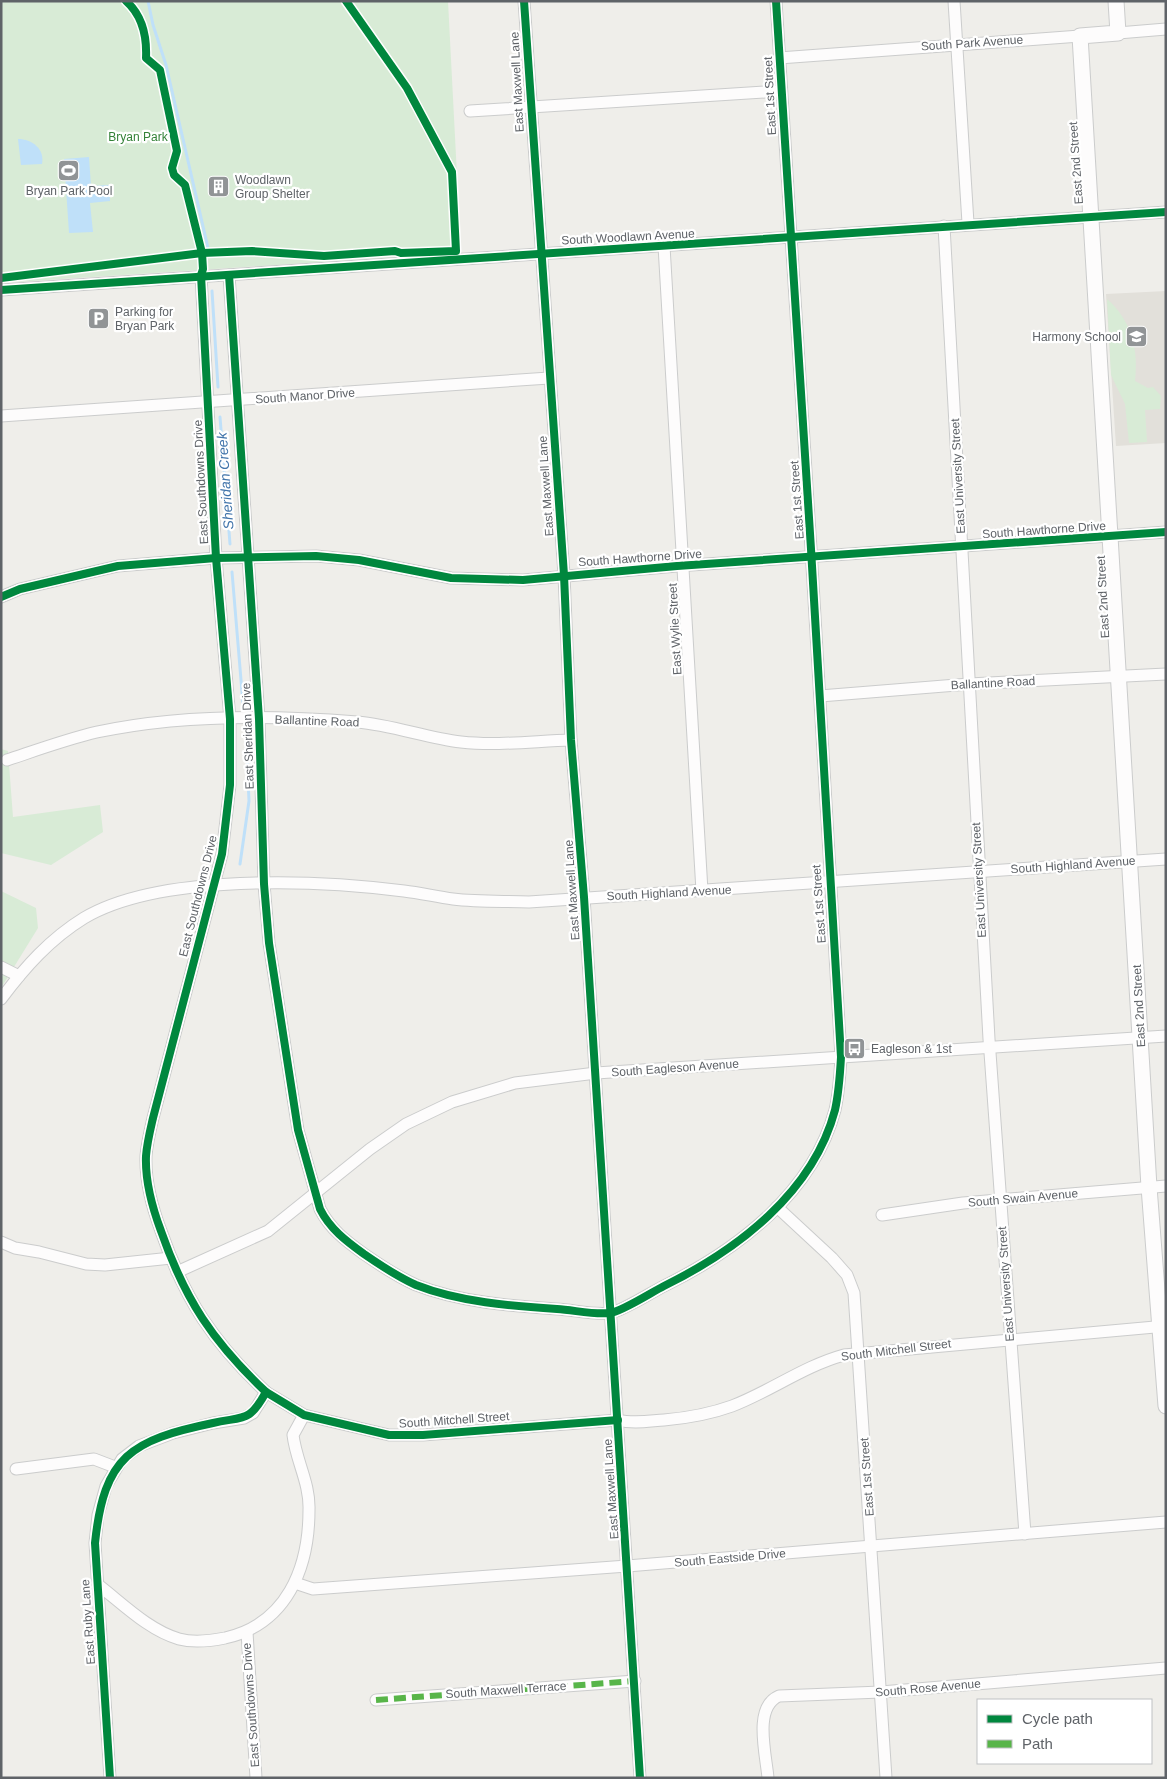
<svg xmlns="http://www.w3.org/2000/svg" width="1167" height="1779" font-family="Helvetica,sans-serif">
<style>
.education{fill:#e2e0da}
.green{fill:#d8ebd6}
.water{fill:#bfe0f9}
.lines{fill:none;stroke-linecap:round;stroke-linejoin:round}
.stream{stroke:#bfe0f9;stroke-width:3}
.minor-casing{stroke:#cbcccc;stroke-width:13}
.tertiary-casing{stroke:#cbcccc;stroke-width:17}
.minor{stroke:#fdfcfc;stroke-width:11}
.tertiary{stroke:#fdfcfc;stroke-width:15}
.quiet{stroke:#58b549;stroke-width:6;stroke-dasharray:12 6;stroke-linecap:butt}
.cycleway-casing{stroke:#fff;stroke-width:11}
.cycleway{stroke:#00873e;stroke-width:8}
.labels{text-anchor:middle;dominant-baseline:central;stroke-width:4.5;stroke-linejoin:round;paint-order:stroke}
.street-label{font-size:12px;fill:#5f6368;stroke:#fff}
.park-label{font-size:12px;fill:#348238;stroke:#fff}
.poi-label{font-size:12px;fill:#5f6368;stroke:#fff;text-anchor:start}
.water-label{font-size:14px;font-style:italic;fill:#4174aa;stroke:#fff}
</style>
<rect width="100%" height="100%" fill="#efeeea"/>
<polygon class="education" points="1166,291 1166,443 1116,446 1106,294"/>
<g class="green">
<polygon points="1,1 448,1 461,253 1,283"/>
<path d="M1107 299C1131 320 1139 349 1135 381L1148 388 1153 387 1161 396 1160 409 1145 410 1147 442 1129 443 1125 404 1111 375Z"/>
<polygon points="1,749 8,751 13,817 100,805 103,832 51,865 1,853"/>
<polygon points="1,891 36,908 38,928 1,988"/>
</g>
<g class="water">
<path d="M18 139C32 139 45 149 42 164L21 165Z"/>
<polygon points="89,157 91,186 109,185 110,201 90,203 93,232 69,233 64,159"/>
</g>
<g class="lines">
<g class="stream">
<polyline points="148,1 153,25 166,65 208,248"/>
<polyline points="212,291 218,387"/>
<polyline points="220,417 230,544"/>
<polyline points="232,572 243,704"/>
<polyline points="240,864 249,801 246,734"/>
</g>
<defs>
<g id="minor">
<polyline points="524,1 564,575 571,740 584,897 640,1778"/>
<polyline points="954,1 968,223"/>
<polyline points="1118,33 1166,29"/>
<polyline points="779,58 1080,36"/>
<polyline points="470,111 781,91"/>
<polyline points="944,226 989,1039 1025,1534"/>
<polyline points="664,246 702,891"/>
<path d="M201 275 216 558 230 719V785L222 854 153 1118C150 1131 147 1143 146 1156 145 1181 152 1207 161 1231 185 1300 213 1342 266 1392"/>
<path d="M229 275 259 719 264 884 269 943 298 1130 320 1209C330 1229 346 1241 364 1254 380 1265 398 1277 416 1285 459 1302 511 1306 557 1309 574 1310 594 1315 610 1313 621 1312 652 1292 664 1286 737 1250 813 1193 835 1110 839 1092 840 1075 841 1057L811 549 776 1"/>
<polyline points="1,290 1166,212"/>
<polyline points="1,416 549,378"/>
<polyline points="1,597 20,589 118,566 216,558 316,556 359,560 451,578 523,580 677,566 1166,532"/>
<polyline points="820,696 969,684 1166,674"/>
<path d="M7 760C37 750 67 739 97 732 181 714 273 715 357 722 393 725 426 738 461 742 497 746 535 741 571 740"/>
<polyline points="1,967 19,976"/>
<path d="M1 999C25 967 50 939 84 918 160 873 318 880 404 891 421 893 437 897 453 899 478 902 504 901 529 902L1166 859"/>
<polyline points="777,1207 832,1258 847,1275 854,1293 886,1778"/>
<polyline points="882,1215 963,1203 1166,1186"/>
<polyline points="1,1242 15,1248 39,1252 86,1264 105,1265 171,1258"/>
<polyline points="177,1272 268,1231 370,1149 406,1124 452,1102 515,1083 596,1073 1166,1036"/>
<polyline points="16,1469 94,1459 115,1467"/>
<polyline points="295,1583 313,1589 627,1566 1166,1522"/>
<path d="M97 1584C122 1603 148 1630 179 1639 194 1643 210 1641 225 1638 287 1624 309 1568 309 1510 310 1483 296 1461 293 1435L304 1415"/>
<polyline points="247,1632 256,1778"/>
<polyline points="376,1700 635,1681"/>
<path d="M110 1778 95 1543 98 1515 106 1486 122 1459 139 1446 173 1433 213 1423 244 1418 253 1413 266 1392 304 1415 389 1435H423L618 1420C633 1424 649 1421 664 1420 687 1418 710 1414 732 1406 771 1391 804 1366 844 1355L1166 1326"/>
<path d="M768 1778C766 1754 753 1707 779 1696L881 1692 1166 1668"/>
</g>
<polyline id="tertiary" points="1116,1 1118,33 1080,36 1149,1187 1166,1406"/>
</defs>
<use href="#minor" class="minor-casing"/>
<use href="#tertiary" class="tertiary-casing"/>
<use href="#minor" class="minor"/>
<use href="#tertiary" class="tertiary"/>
<polyline class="quiet" points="376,1700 635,1681"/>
<defs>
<g id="cycleway">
<path d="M126 1C143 16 147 36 146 58L160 70 177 151 172 168 174 175 185 185 202 253 203 269 201 275 216 558 230 719V785L222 854 153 1118C150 1131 147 1143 146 1156 145 1181 152 1207 161 1231 185 1300 213 1342 266 1392"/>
<polyline points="524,1 564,575 571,740 584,897 640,1778"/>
<path d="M229 275 259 719 264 884 269 943 298 1130 320 1209C330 1229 346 1241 364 1254 380 1265 398 1277 416 1285 459 1302 511 1306 557 1309 574 1310 594 1315 610 1313 621 1312 652 1292 664 1286 737 1250 813 1193 835 1110 839 1092 840 1075 841 1057L811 549 776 1"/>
<polyline points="1,278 202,253 252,251 324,256 395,251 401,253 456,251 452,172 407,88 346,1"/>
<polyline points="1,290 1166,212"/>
<polyline points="1,597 20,589 118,566 216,558 316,556 359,560 451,578 523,580 677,566 1166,532"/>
<path d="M110 1778 95 1543C104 1456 131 1440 213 1423 244 1416 249 1423 266 1392L304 1415 389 1435H423L618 1420"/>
</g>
</defs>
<use href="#cycleway" class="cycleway-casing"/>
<use href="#cycleway" class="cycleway"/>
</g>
<defs>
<symbol id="stadium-square" viewBox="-11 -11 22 22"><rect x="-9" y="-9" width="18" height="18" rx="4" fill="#919496" stroke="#fff"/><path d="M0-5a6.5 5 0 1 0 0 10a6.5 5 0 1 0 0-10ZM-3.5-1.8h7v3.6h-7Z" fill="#fff"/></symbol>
<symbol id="building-square" viewBox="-11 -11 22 22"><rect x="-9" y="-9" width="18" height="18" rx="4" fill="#919496" stroke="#fff"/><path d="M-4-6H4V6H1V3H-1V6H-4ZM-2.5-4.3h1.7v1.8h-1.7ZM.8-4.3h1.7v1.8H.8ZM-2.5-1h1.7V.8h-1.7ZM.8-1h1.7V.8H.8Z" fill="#fff"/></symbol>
<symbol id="parking-square" viewBox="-11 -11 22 22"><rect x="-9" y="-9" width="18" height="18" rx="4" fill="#919496" stroke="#fff"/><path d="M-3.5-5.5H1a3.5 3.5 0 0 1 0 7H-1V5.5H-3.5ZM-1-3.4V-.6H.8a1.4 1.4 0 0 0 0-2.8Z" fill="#fff"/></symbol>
<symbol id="school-square" viewBox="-11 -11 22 22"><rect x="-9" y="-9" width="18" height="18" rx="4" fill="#919496" stroke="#fff"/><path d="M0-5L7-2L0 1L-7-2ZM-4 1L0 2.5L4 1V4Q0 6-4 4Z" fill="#fff"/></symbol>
<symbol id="bus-square" viewBox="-11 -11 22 22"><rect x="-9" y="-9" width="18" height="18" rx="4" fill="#919496" stroke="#fff"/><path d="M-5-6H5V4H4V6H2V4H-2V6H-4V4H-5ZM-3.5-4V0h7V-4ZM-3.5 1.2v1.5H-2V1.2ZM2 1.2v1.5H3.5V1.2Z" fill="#fff"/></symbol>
</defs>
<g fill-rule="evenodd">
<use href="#stadium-square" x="56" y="158" width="25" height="25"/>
<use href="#building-square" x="206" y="174" width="25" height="25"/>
<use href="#parking-square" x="86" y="306" width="25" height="25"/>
<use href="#school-square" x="1124" y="324" width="25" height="25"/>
<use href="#bus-square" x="842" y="1036" width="25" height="25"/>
</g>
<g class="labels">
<g class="street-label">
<text transform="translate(972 43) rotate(-4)">South Park Avenue</text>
<text transform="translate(517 82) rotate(-93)">East Maxwell Lane</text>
<text transform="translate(770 96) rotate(-93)">East 1st Street</text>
<text transform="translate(1076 163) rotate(-94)">East 2nd Street</text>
<text transform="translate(628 237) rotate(-3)">South Woodlawn Avenue</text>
<text transform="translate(305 396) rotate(-4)">South Manor Drive</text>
<text transform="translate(958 476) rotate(-93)">East University Street</text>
<text transform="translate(201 482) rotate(-93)">East Southdowns Drive</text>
<text transform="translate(546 486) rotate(-94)">East Maxwell Lane</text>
<text transform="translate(797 500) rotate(-94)">East 1st Street</text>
<text transform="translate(1044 530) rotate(-4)">South Hawthorne Drive</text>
<text transform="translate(640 558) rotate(-4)">South Hawthorne Drive</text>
<text transform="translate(1103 597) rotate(-93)">East 2nd Street</text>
<text transform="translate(675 629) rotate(-93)">East Wylie Street</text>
<text transform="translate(993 683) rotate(-3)">Ballantine Road</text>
<text transform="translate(317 721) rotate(2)">Ballantine Road</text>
<text transform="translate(248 736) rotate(-92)">East Sheridan Drive</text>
<text transform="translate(1073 865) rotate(-4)">South Highland Avenue</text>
<text transform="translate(979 880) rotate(-93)">East University Street</text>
<text transform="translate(572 890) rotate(-94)">East Maxwell Lane</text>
<text transform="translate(669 893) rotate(-3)">South Highland Avenue</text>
<text transform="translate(198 896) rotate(-76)">East Southdowns Drive</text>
<text transform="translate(819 904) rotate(-94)">East 1st Street</text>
<text transform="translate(1139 1006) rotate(-93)">East 2nd Street</text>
<text transform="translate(675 1068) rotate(-4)">South Eagleson Avenue</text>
<text transform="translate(1023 1198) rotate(-5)">South Swain Avenue</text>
<text transform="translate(1006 1284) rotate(-94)">East University Street</text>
<text transform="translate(896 1350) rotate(-7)">South Mitchell Street</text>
<text transform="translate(454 1420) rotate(-4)">South Mitchell Street</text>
<text transform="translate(867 1477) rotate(-94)">East 1st Street</text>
<text transform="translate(611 1489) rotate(-94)">East Maxwell Lane</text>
<text transform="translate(730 1558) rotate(-5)">South Eastside Drive</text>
<text transform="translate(88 1622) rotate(-94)">East Ruby Lane</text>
<text transform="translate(928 1688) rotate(-5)">South Rose Avenue</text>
<text transform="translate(506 1690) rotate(-4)">South Maxwell Terrace</text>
<text transform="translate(251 1705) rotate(-94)">East Southdowns Drive</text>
</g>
<g class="park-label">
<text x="138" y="137">Bryan Park</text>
</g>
<g class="poi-label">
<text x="235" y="180">Woodlawn<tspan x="235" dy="14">Group Shelter</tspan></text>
<text x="69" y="191" text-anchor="middle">Bryan Park Pool</text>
<text x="115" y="312">Parking for<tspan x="115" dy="14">Bryan Park</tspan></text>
<text x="1121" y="337" text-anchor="end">Harmony School</text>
<text x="871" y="1049">Eagleson &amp; 1st</text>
</g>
<g class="water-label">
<text transform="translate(225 481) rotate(-94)">Sheridan Creek</text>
</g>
</g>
<rect width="1167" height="1779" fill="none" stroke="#5f6368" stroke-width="5"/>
<rect x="977" y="1699" width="175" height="65" fill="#ffffff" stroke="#bfc1c3"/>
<rect x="987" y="1715" width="25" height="8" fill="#00873e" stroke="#bfc1c3"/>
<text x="1022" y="1724" font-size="15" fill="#5f6368">Cycle path</text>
<rect x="987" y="1740" width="25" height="8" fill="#58b549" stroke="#bfc1c3"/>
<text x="1022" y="1749" font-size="15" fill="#5f6368">Path</text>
</svg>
